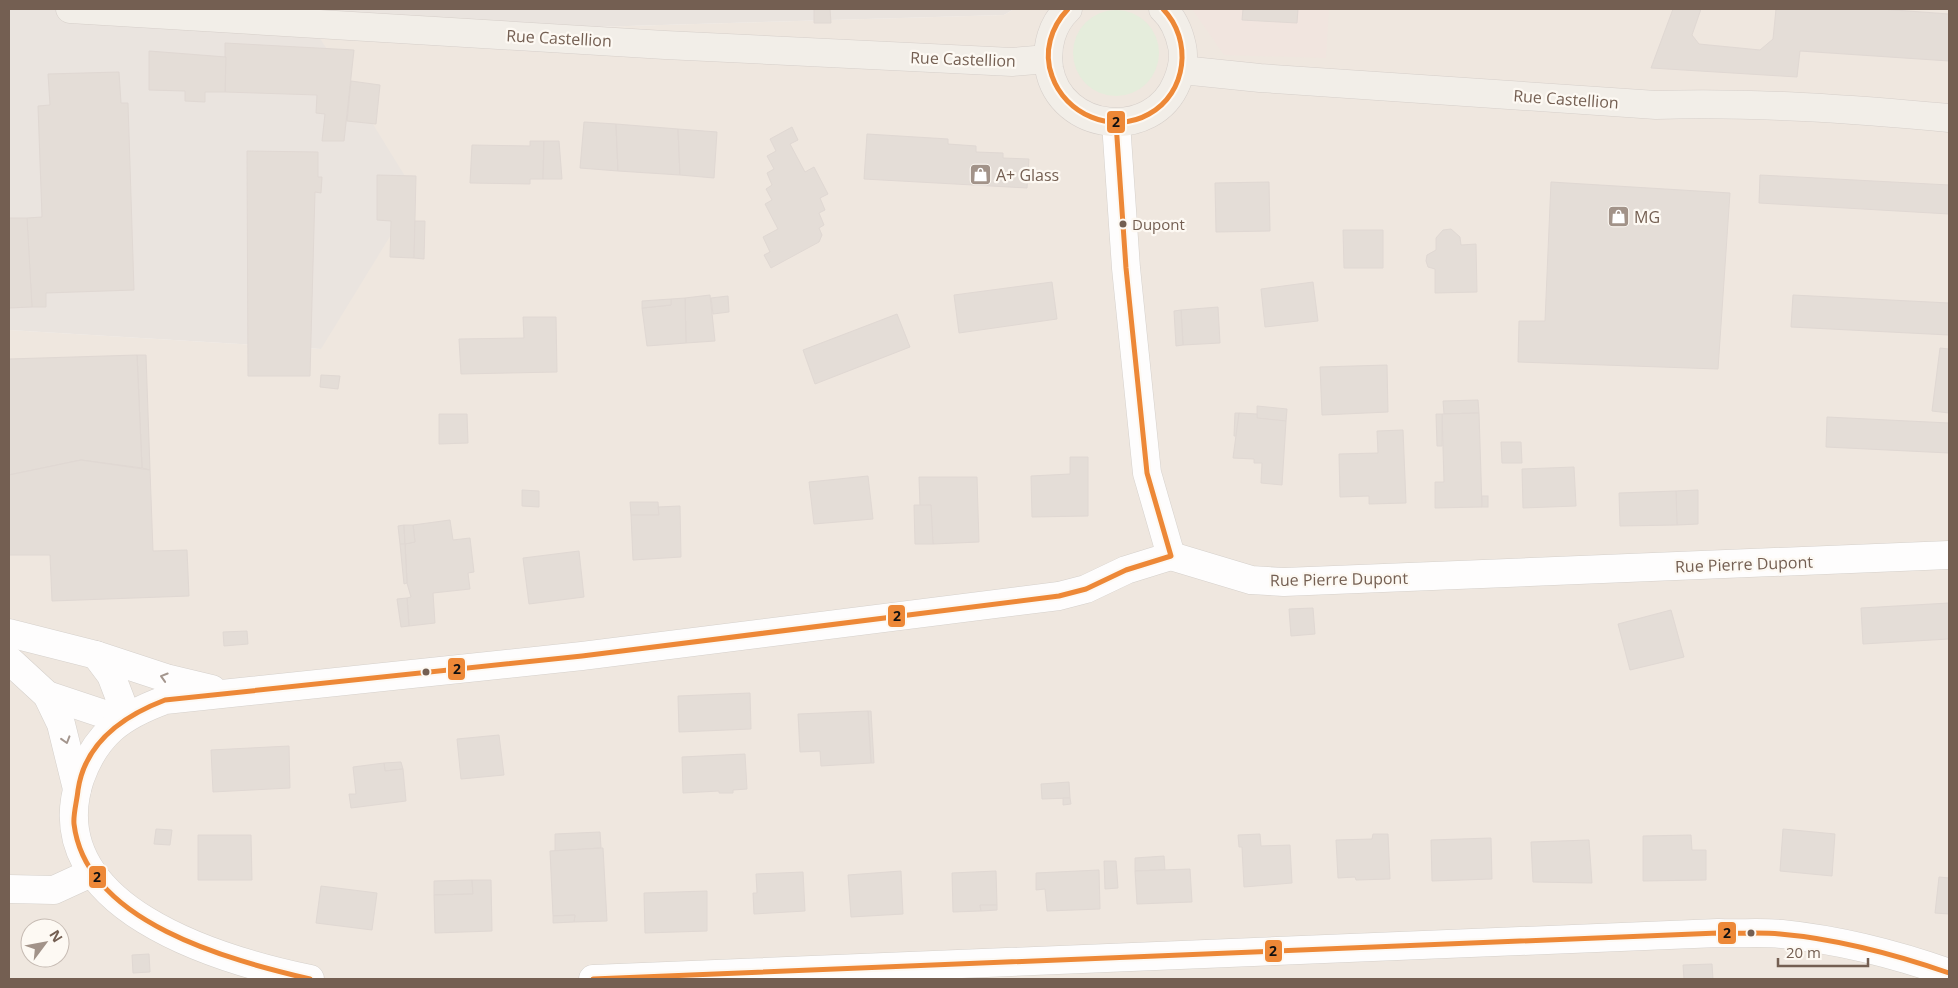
<svg xmlns="http://www.w3.org/2000/svg" width="1958" height="988" font-family="'Open Sans',sans-serif">
<style>
.residential{fill:#efe7df;fill-rule:evenodd}
.commercial{fill:#f1e5df}
.industrial{fill:#eae4df}
.green{fill:#e5eddc}
.building{fill:#e4ddd7;stroke:#e0d8d3}
.lines{fill:none;stroke-linecap:round;stroke-linejoin:round}
.minor-casing{stroke:#d5d0cb;stroke-width:29}
.major-casing{stroke:#d6cfca;stroke-width:29}
.minor{stroke:#fefdfd;stroke-width:28}
.major{stroke:#f2eee8;stroke-width:28}
.bus-1-casing{stroke:#fdf9f3;stroke-width:9}
.bus-1{stroke:#ed8837;stroke-width:5}
.oneway{stroke:#a4968e}
.bus-dot{fill:#745f52;stroke:#fdf9f3;stroke-width:2}
.labels{text-anchor:middle;dominant-baseline:central;stroke-width:4.5;stroke-linejoin:round;paint-order:stroke}
.bus-label{font-size:15px;fill:#745f52;stroke:#fdf9f3;text-anchor:start}
.street-label{font-size:16px;fill:#745f52;stroke:#fdf9f3}
.poi-label{font-size:16px;fill:#745f52;stroke:#fdf9f3;text-anchor:start}
.line-badge{stroke:#fdf9f3;stroke-width:2}
.pale-badge-label{font-size:14px;text-anchor:middle;font-weight:bold;fill:#111}
</style>
<rect width="100%" height="100%" fill="#f8f4f0"/>
<path class="residential" d="M1014 9H1949V979H9V330L321 349 317 35 1004 15ZM30 928H60V958H30Z"/>
<polygon class="commercial" points="1192,9 1329,9 1326,58 1224,55"/>
<polygon class="industrial" points="9,9 1014,9 1004,15 318,35 416,194 321,349 9,330"/>
<circle class="green" cx="1116" cy="53" r="43"/>
<g class="building">
<polygon points="814,9 830,9 831,23 814,23"/>
<polygon points="1243,9 1298,9 1297,23 1242,20"/>
<polygon points="1673,9 1701,9 1692,35 1699,44 1760,50 1773,39 1776,9 1881,9 1949,14 1949,61 1800,51 1797,77 1651,68"/>
<polygon points="225,43 354,50 344,141 322,141 325,114 316,113 317,95 225,92"/>
<polygon points="149,51 226,57 225,92 205,92 205,102 185,101 185,91 149,90"/>
<polygon points="119,72 121,103 128,103 134,290 46,293 46,307 32,307 27,218 42,217 38,106 50,105 48,74"/>
<polygon points="351,81 380,85 376,124 347,121"/>
<polygon points="584,122 616,124 618,171 580,168"/>
<polygon points="616,124 678,129 680,175 618,171"/>
<polygon points="792,127 798,140 790,144 805,172 814,167 828,194 820,198 825,210 819,213 824,225 819,228 822,235 819,242 771,268 764,255 770,252 763,237 778,229 765,204 772,200 766,189 772,185 767,173 774,169 767,156 776,151 770,139"/>
<polygon points="678,129 717,132 714,178 680,175"/>
<polygon points="867,134 948,139 948,144 976,146 976,152 1003,153 1003,158 1029,159 1027,188 864,179"/>
<polygon points="530,141 544,141 543,179 530,179 530,184 470,183 472,145 530,146"/>
<polygon points="544,141 559,141 562,179 543,179"/>
<polygon points="247,151 318,152 318,177 322,177 321,193 315,192 310,376 248,376"/>
<polygon points="377,175 416,176 414,258 390,257 391,221 377,220"/>
<polygon points="1760,175 1949,185 1949,214 1759,203"/>
<polygon points="1269,182 1270,231 1216,232 1215,183"/>
<polygon points="1551,182 1730,193 1718,369 1518,362 1519,321 1545,321"/>
<polygon points="9,218 27,218 32,307 9,308"/>
<polygon points="415,221 425,221 424,259 414,258"/>
<polygon points="1451,229 1460,237 1461,245 1476,244 1477,292 1435,293 1435,269 1428,267 1426,261 1427,255 1436,250 1436,238 1443,230"/>
<polygon points="1343,230 1383,230 1383,268 1344,268"/>
<polygon points="1052,282 1057,319 959,333 954,295"/>
<polygon points="1313,282 1318,321 1265,327 1261,289"/>
<polygon points="710,295 715,341 686,343 685,298"/>
<polygon points="1793,295 1949,303 1949,335 1791,327"/>
<polygon points="728,296 729,312 713,314 711,298"/>
<polygon points="685,298 686,343 647,346 642,308 671,305 671,299"/>
<polygon points="671,299 671,305 642,308 642,301"/>
<polygon points="1218,307 1220,343 1183,345 1181,310"/>
<polygon points="1181,310 1183,345 1176,346 1174,311"/>
<polygon points="897,314 910,347 815,384 803,350"/>
<polygon points="523,317 556,317 557,372 461,374 459,339 524,338"/>
<polygon points="1940,348 1949,349 1949,413 1932,411"/>
<polygon points="137,355 146,355 150,470 142,468"/>
<polygon points="137,355 142,468 81,460 9,475 9,359"/>
<polygon points="1387,365 1388,412 1322,415 1320,367"/>
<polygon points="321,375 340,376 338,389 320,387"/>
<polygon points="1478,400 1479,413 1444,414 1443,401"/>
<polygon points="1257,406 1287,409 1286,421 1257,418"/>
<polygon points="1235,413 1239,413 1238,436 1234,436"/>
<polygon points="1239,413 1257,414 1257,418 1286,421 1282,485 1261,483 1262,463 1254,463 1254,459 1233,458"/>
<polygon points="1479,413 1482,507 1435,508 1435,482 1444,482 1442,414"/>
<polygon points="439,414 467,414 468,443 439,444"/>
<polygon points="1436,414 1442,414 1442,446 1437,446"/>
<polygon points="1827,417 1949,423 1949,453 1826,447"/>
<polygon points="1403,430 1406,503 1369,504 1369,496 1340,497 1339,454 1378,453 1377,431"/>
<polygon points="1501,442 1521,442 1522,463 1502,463"/>
<polygon points="1070,457 1088,457 1088,516 1032,517 1031,476 1070,474"/>
<polygon points="81,460 150,470 153,551 187,550 189,596 52,601 50,555 9,555 9,475"/>
<polygon points="1574,467 1576,506 1523,508 1522,469"/>
<polygon points="868,476 873,519 814,524 809,482"/>
<polygon points="919,477 977,477 979,542 933,544 931,505 920,506"/>
<polygon points="522,490 539,491 539,507 522,506"/>
<polygon points="1698,490 1698,524 1677,525 1676,491"/>
<polygon points="1676,491 1677,525 1620,526 1619,493"/>
<rect x="1482" y="496" width="6" height="11"/>
<polygon points="630,502 658,502 659,515 631,515"/>
<polygon points="914,505 931,505 933,544 915,544"/>
<polygon points="680,506 681,557 633,560 631,515 659,515 658,507"/>
<polygon points="450,520 453,540 470,538 474,572 468,573 470,589 433,593 435,623 409,626 407,598 411,597 407,583 405,544 415,542 413,525"/>
<polygon points="404,525 405,544 400,544 398,526"/>
<polygon points="404,525 413,525 415,542 405,544"/>
<polygon points="400,544 405,544 407,583 404,584"/>
<polygon points="579,551 584,597 529,604 523,558"/>
<polygon points="407,598 409,626 401,627 397,599"/>
<polygon points="1949,603 1949,639 1863,644 1861,608"/>
<polygon points="1313,608 1315,634 1291,636 1289,609"/>
<polygon points="1671,610 1684,657 1630,670 1618,624"/>
<polygon points="247,631 248,644 224,646 223,632"/>
<polygon points="750,693 751,729 679,732 678,696"/>
<polygon points="868,711 871,711 874,763 871,763"/>
<polygon points="868,711 871,763 821,766 820,751 800,752 798,714"/>
<polygon points="499,735 504,775 461,779 457,739"/>
<polygon points="289,746 290,788 213,792 211,750"/>
<polygon points="745,754 747,789 733,790 733,793 719,793 719,791 683,793 682,757"/>
<polygon points="401,762 403,769 385,771 384,763"/>
<polygon points="384,763 385,771 403,769 406,801 351,808 349,794 356,794 353,767"/>
<polygon points="1069,782 1070,798 1042,799 1041,784"/>
<polygon points="1063,798 1070,798 1071,804 1063,805"/>
<polygon points="156,829 172,830 170,845 154,844"/>
<polygon points="1783,829 1835,834 1832,876 1780,871"/>
<polygon points="600,832 601,848 555,851 555,834"/>
<polygon points="1260,834 1261,846 1290,845 1292,883 1244,887 1242,847 1239,847 1238,835"/>
<polygon points="1373,834 1388,834 1390,879 1356,880 1355,877 1338,878 1336,840 1372,839"/>
<polygon points="198,835 251,835 252,880 198,880"/>
<polygon points="1691,835 1692,850 1706,850 1706,880 1643,881 1643,836"/>
<polygon points="1491,838 1492,879 1432,881 1431,840"/>
<polygon points="1589,840 1592,883 1533,882 1531,842"/>
<polygon points="603,848 607,921 574,922 575,915 553,916 550,851"/>
<polygon points="1164,856 1165,870 1135,871 1135,858"/>
<polygon points="1104,861 1116,861 1118,888 1105,889"/>
<polygon points="1190,869 1192,902 1137,904 1135,871"/>
<polygon points="1099,870 1100,909 1047,911 1045,889 1036,890 1036,873"/>
<polygon points="901,871 903,914 851,917 848,875"/>
<polygon points="996,871 997,905 980,905 981,911 953,912 952,873"/>
<polygon points="803,872 805,911 754,914 753,893 757,893 756,874"/>
<polygon points="1939,877 1949,878 1949,914 1935,913"/>
<polygon points="472,880 473,894 434,895 434,881"/>
<polygon points="472,880 491,880 492,931 435,933 434,895 473,894"/>
<polygon points="321,886 377,893 372,930 316,923"/>
<polygon points="707,891 707,931 645,933 644,893"/>
<polygon points="980,905 997,905 997,910 981,911"/>
<polygon points="575,915 574,922 553,923 553,916"/>
<polygon points="149,954 150,972 133,973 132,955"/>
<polygon points="1712,964 1713,979 1684,979 1683,965"/>
</g>
<g class="lines">
<defs>
<g id="minor">
<polyline points="1116,123 1126,268 1147,473 1171,556"/>
<polyline points="1171,556 1251,580 1284,582 1949,555"/>
<polyline points="9,633 96,655 166,678 212,689"/>
<polyline points="96,655 111,675 127,717"/>
<polyline points="9,660 47,695 61,724 77,789"/>
<polyline points="47,695 101,713 127,717"/>
<polyline points="9,889 54,890 91,873"/>
<path d="M310 979C219 960 38 907 80 779 96 734 121 716 165 700L582 656 1059 596 1086 589 1126 570 1171 556"/>
<path d="M593 979 1718 933C1739 934 1761 932 1782 934 1840 940 1895 954 1949 973"/>
</g>
<g id="major">
<polyline points="70,9 665,45 1012,62 1048,59"/>
<path d="M1068 9C1052 24 1046 46 1049 68 1060 132 1153 142 1177 82 1182 70 1185 59 1182 46 1179 32 1174 19 1163 9"/>
<path d="M1182 70 1260 78 1656 105C1754 102 1852 109 1949 118"/>
</g>
</defs>
<use href="#minor" class="minor-casing"/>
<use href="#major" class="major-casing"/>
<use href="#minor" class="minor"/>
<use href="#major" class="major"/>
<defs>
<g id="bus-1">
<path d="M1068 9C1051 27 1043 52 1052 76 1065 114 1112 135 1149 114 1187 93 1193 40 1163 9"/>
<path d="M310 979C230 960 86 923 74 824 73 814 77 801 78 790 85 742 123 716 165 700L582 656 1059 596 1086 589 1126 570 1171 556 1147 473 1126 268 1116 123"/>
<path d="M593 979 1718 933C1739 934 1759 932 1780 934 1838 939 1894 954 1949 973"/>
</g>
</defs>
<use href="#bus-1" class="bus-1-casing"/>
<use href="#bus-1" class="bus-1"/>
</g>
<defs><path id="oneway-chevron" d="M-2-3.5L2.5 0L-2 3.5" fill="none" stroke-width="1.6" stroke-linecap="round" stroke-linejoin="round" transform="scale(1.25)"/></defs>
<g class="oneway">
<use href="#oneway-chevron" transform="translate(164 677) rotate(-163)"/>
<use href="#oneway-chevron" transform="translate(66 740) rotate(73)"/>
</g>
<defs>
<symbol id="shop-square" viewBox="-11 -11 22 22"><rect x="-9" y="-9" width="18" height="18" rx="4" fill="#a29389" stroke="#fdf9f3"/><path d="M-5-2.5h2.3a2.7 3.5 0 0 1 5.4 0H5L5.5 6h-11ZM-1.5-2.5h3a1.5 2.3 0 0 0-3 0Z" fill="#fff"/></symbol>
</defs>
<g fill-rule="evenodd">
<use href="#shop-square" x="968" y="162" width="25" height="25"/>
<use href="#shop-square" x="1606" y="204" width="25" height="25"/>
</g>
<g class="bus-dot">
<circle cx="1123" cy="224" r="4.5"/>
<circle cx="426" cy="672" r="4.5"/>
<circle cx="1751" cy="933" r="4.5"/>
</g>
<g class="labels">
<g class="bus-label">
<text x="1132" y="224">Dupont</text>
</g>
<g class="street-label">
<text transform="translate(559 38) rotate(3)">Rue Castellion</text>
<text transform="translate(963 59) rotate(2)">Rue Castellion</text>
<text transform="translate(1566 99) rotate(4)">Rue Castellion</text>
<text transform="translate(1744 564) rotate(-2)">Rue Pierre Dupont</text>
<text transform="translate(1339 579) rotate(-1)">Rue Pierre Dupont</text>
</g>
<g class="poi-label">
<text x="996" y="175">A+ Glass</text>
<text x="1634" y="217">MG</text>
</g>
</g>
<g class="line-badge">
<rect x="1106" y="110" width="20" height="24" rx="5" fill="#ed8837"/>
<rect x="887" y="604" width="19" height="24" rx="5" fill="#ed8837"/>
<rect x="447" y="657" width="19" height="24" rx="5" fill="#ed8837"/>
<rect x="88" y="865" width="19" height="24" rx="5" fill="#ed8837"/>
<rect x="1717" y="921" width="20" height="24" rx="5" fill="#ed8837"/>
<rect x="1264" y="939" width="19" height="24" rx="5" fill="#ed8837"/>
</g>
<g class="pale-badge-label">
<text x="1116" y="127">2</text>
<text x="897" y="621">2</text>
<text x="457" y="674">2</text>
<text x="97" y="882">2</text>
<text x="1727" y="938">2</text>
<text x="1273" y="956">2</text>
</g>
<rect width="1958" height="988" fill="none" stroke="#745f52" stroke-width="20"/>
<g transform="translate(45 943) rotate(58)"><circle r="24" fill="#fdf9f3" stroke="#c6bbb3"/>
<path d="M0-4L9 19L0 12L-9 19Z" fill="#a29389"/>
<text y="-8" font-size="14" font-weight="bold" text-anchor="middle" fill="#745f52">N</text>
</g>
<path d="M1778 958v8h90v-8" fill="none" stroke="#745f52" stroke-width="2.5"/>
<text x="1786" y="958" font-size="15" fill="#745f52" stroke="#fdf9f3" stroke-width="4" paint-order="stroke">20 m</text>
</svg>
